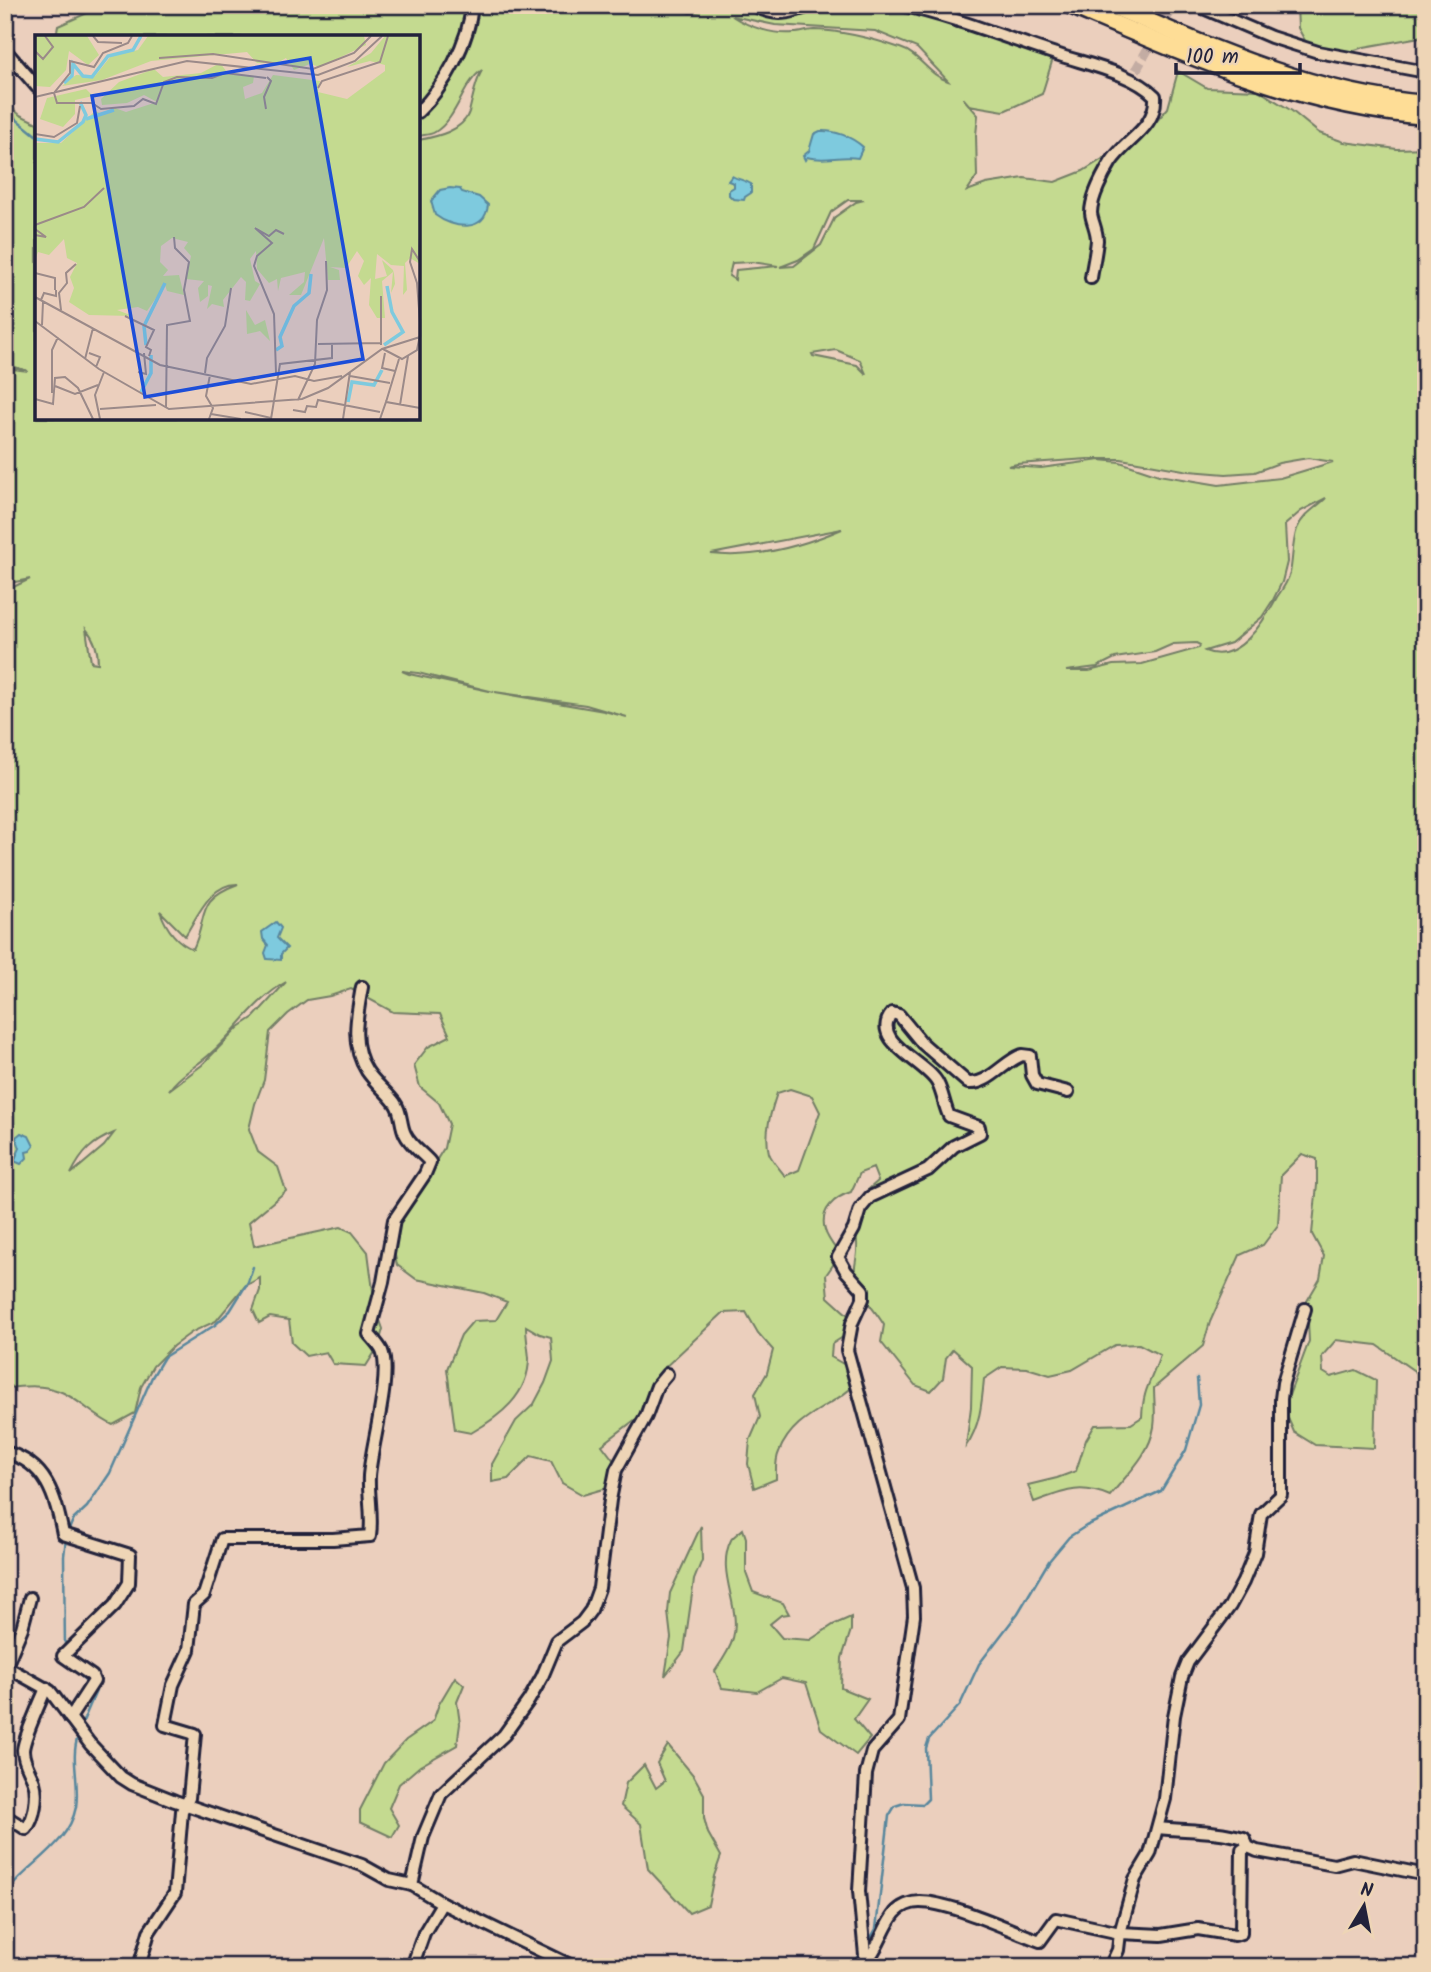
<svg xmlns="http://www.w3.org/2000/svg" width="1431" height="1972" font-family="Kalam,sans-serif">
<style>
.green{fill:#c4da90;stroke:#737e66;stroke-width:2;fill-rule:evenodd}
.water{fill:#7ecade;stroke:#59879d;stroke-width:2}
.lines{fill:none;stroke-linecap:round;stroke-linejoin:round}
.stream{stroke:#59879d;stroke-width:2.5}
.minor-tunnel{stroke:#c3aca3;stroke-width:10;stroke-dasharray:10 5;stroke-linecap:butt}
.minor-casing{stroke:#22223b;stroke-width:16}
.highway-casing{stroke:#22223b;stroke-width:21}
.minor{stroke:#eed5b6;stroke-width:10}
.highway{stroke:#fedd96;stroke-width:16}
.inset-river{fill:none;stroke:#7ecade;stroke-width:3.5}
.inset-road{fill:none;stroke:#9b8a89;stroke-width:2}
.view{fill:#1d4ed8;fill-opacity:0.15;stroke:#1d4ed8;stroke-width:3.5}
.inset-edge{fill:none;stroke:#22223b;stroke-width:3.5}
</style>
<rect width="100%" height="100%" fill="#ebcfbd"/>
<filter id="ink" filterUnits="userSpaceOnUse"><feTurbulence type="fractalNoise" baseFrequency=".0143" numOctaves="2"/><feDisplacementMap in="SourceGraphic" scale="14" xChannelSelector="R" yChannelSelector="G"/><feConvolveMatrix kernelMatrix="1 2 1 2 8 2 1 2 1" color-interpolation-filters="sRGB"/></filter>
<g filter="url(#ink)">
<g class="green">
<path d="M105 5H664L690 13 700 11 669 5H909L958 28 1030 41 1054 55 1042 94 1004 111 969 105 963 98 978 115 976 135 977 176 967 191 986 184 1024 178 1055 182 1083 171 1149 130 1168 108 1178 71 1207 88 1258 90 1292 111 1319 133 1344 142 1397 149 1426 148V1379L1377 1345 1336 1340 1322 1356 1323 1372 1331 1377 1356 1370 1376 1380 1374 1448 1315 1445 1294 1432 1284 1409 1309 1341 1307 1301 1320 1279 1324 1256 1312 1234 1317 1185V1159L1302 1154 1281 1175 1278 1225 1263 1245 1240 1255 1210 1322 1203 1346 1154 1388C1154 1400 1156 1414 1154 1427 1149 1456 1127 1474 1110 1496 1080 1483 1064 1491 1034 1502L1028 1485 1057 1478 1076 1471 1086 1440 1095 1425 1131 1424 1142 1417C1143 1387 1152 1381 1160 1355L1139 1344 1115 1345 1072 1370 1050 1375 1027 1368 1002 1367 984 1379C982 1402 980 1427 966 1446L971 1407 972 1366 953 1349 946 1358 943 1378 931 1391 915 1385 881 1342 884 1325C876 1311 863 1299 857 1284 852 1272 856 1265 857 1252 859 1213 841 1212 878 1181L873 1168 860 1173 851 1192C835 1197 819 1210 825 1230 827 1238 835 1248 840 1255L826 1275 828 1297 849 1316 846 1335 832 1344 831 1357 845 1365 860 1380C833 1409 795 1412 779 1452 775 1460 776 1471 776 1479L754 1488 748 1464 750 1440 760 1417 755 1394 767 1373 773 1350 758 1333 746 1312 723 1313 662 1370 641 1415 602 1445 617 1465 607 1488 583 1495 562 1483 551 1461 531 1456 508 1479 492 1482V1464L516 1421 534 1404 545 1383 553 1361 551 1337 540 1334 526 1326C526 1337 528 1347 529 1358 529 1395 499 1417 471 1433L455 1430 447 1369 461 1335 473 1321 496 1320 507 1302 484 1293 416 1279 397 1265 392 1242 399 1220 444 1148 449 1124 439 1103 420 1087 414 1065 428 1047 450 1036 440 1014 393 1012 351 989 330 996 307 1000 288 1014 270 1032 264 1080 255 1104 249 1129 258 1152 278 1167 286 1191 249 1222 254 1246 341 1227 352 1232 368 1252 375 1306 383 1329 378 1347 366 1366 333 1364 326 1352 306 1356 292 1343 289 1320 270 1317 259 1323 253 1310 260 1290V1278L245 1286 216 1321 192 1332 173 1346 153 1366 141 1387 135 1413 113 1425C93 1416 76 1396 56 1390 39 1384 22 1387 5 1388V591L30 579 5 584V368L28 371 5 364V102L20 115 37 123V418H418V140C436 137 463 131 469 112 473 97 475 83 482 70 462 84 458 118 435 132 431 135 423 135 418 136V37H56L58 26ZM732 16 775 25 875 31 917 48 948 81C928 75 920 54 900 48 874 39 843 31 815 30 808 30 801 33 794 33 773 35 749 27 732 16ZM848 200H864L856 202 835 217 821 245 794 266 780 267 798 260 814 249 831 212ZM752 262 778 266 736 270 735 280 729 276 732 263ZM836 350 860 360 866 374 857 365 813 356 812 354ZM1308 458 1333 462 1280 478 1219 485 1159 475 1120 462 1100 460 1041 468 1008 466 1017 464 1088 459H1121L1189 471 1226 474 1255 472 1279 463ZM1326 498C1316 508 1302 515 1297 529 1292 543 1293 559 1290 573 1288 581 1282 590 1277 597 1264 621 1238 665 1205 651L1231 643 1262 617 1273 600 1282 582 1287 562 1285 525 1301 511ZM842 529C802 546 754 559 711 554ZM86 629C94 638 98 650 98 663L91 662ZM1196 643 1200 645 1199 648 1142 664 1113 665 1089 671H1066L1097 667 1115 658 1155 652 1173 644ZM402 671 418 673 494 692 409 674ZM495 692 586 705 627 717 604 711ZM238 884C194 900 209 916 193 949 175 942 166 928 160 911L185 936C198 915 211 883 238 884ZM286 982 254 1017 239 1027 202 1065 169 1090C179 1075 197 1066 210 1054 236 1031 256 999 286 982ZM790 1089 812 1096 820 1112 799 1170 785 1176C780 1169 772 1161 769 1153 764 1133 771 1111 777 1093ZM114 1133 104 1146 71 1174C82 1152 92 1142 114 1133Z"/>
<polygon points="1297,5 1426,5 1426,36 1364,47 1333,57 1313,55 1298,28"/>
<polygon points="701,1526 702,1560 694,1580 684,1651 665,1676 671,1638 668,1612 670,1593"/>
<path d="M743 1529 746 1538V1573L753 1592 783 1603 789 1614 781 1615 770 1624 782 1638 810 1640 833 1625 851 1617V1630L842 1658 841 1688 868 1699 854 1719 870 1738 856 1755 821 1729 806 1683 782 1678 757 1692 722 1688 715 1671C722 1661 730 1650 733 1638 742 1607 715 1572 731 1540 733 1536 739 1533 743 1529Z"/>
<polygon points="455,1677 464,1685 457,1702 460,1724 457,1745 420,1766 399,1784 389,1808 399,1825 392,1837 360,1822 360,1810 384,1763 406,1740 433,1721 439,1704"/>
<polygon points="668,1745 694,1776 704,1794 704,1818 708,1833 721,1856 714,1876 708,1905 689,1913 648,1869 641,1824 621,1806 626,1783 644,1765 656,1788 665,1781 657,1763"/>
</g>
<g class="water">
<path d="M820 131C835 130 852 137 863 147L858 158C839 155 825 162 807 157L805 160 803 156 809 151 814 134Z"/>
<path d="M732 176C739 180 745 180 751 184V193L745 197 744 200 733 199 729 195V190L734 187V183L728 181Z"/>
<path d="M450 188 460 189 462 192 479 197 488 205C485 233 453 229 435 215L431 201 440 190Z"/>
<polygon points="276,922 281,928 277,938 287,948 281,954 281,960 267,959 265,953 268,945 263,939 262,932"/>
<polygon points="21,1133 29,1136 34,1146 30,1151 26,1152 27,1158 21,1164 14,1161 20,1148 16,1137"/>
</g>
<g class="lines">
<g class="stream">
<polyline points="5,110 37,136"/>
<polyline points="68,1532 73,1520 87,1507 110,1473 152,1377 164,1357 215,1325 230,1311 248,1282 253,1267"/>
<polyline points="65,1650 64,1556 66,1538"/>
<polyline points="74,1669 89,1684"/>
<polyline points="81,1726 96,1691 94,1688"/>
<path d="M5 1896C25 1864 68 1848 76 1807 80 1783 70 1759 78 1736"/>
<polyline points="869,1941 876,1929 889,1816 895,1806 904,1803 923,1804 928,1799 926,1748 929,1739 960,1705 979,1664 1018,1613 1049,1561 1069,1537 1086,1526 1161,1491 1186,1450 1199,1405 1197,1378"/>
<polyline points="850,1967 861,1952"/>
</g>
<polyline class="minor-tunnel" points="1136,70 1173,5"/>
<defs>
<g id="minor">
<path d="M754 5C775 18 791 13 812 5"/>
<path d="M901 5C954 17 1004 37 1056 54 1085 64 1133 73 1155 96 1157 128 1126 139 1111 162 1103 175 1091 198 1091 213 1092 222 1097 230 1097 240 1096 252 1093 265 1091 278"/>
<polyline points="1196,5 1271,37 1318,52 1426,72"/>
<polyline points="5,50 37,87"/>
<path d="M418 112C445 86 469 42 472 5"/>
<path d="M5 1452C47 1463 55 1496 63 1534L130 1555 129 1583 115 1605 63 1656 92 1676 94 1681 70 1718"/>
<polyline points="5,1666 50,1691 90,1744 121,1777 132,1784 175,1801 362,1865 389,1880 412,1885 442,1903 574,1967"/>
<polyline points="6,1666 22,1628 30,1598"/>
<path d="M5 1816 26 1829C35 1818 38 1795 34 1782 30 1771 23 1762 23 1750 24 1737 40 1703 46 1688"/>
<path d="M1158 1828C1187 1831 1216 1830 1244 1838L1248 1847 1257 1851 1334 1865 1353 1860 1426 1875"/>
<polyline points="412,1885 423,1837 441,1794 504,1735 529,1700 542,1677 557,1641 582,1622 591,1610 599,1588 610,1500 616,1470 646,1416 657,1386 667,1374"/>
<path d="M864 1964C881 1946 882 1929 895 1913 901 1906 911 1902 920 1902 951 1902 1009 1930 1040 1941L1056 1919 1120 1933 1161 1935 1198 1929 1235 1935 1241 1933 1242 1850 1248 1847"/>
<path d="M139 1967 149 1932 175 1893 182 1811 189 1798 195 1734 165 1725 173 1685 189 1650 194 1604 204 1595 222 1539H333L370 1536C373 1515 368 1496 369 1476 371 1447 392 1376 382 1351 379 1345 373 1339 369 1334L383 1282 394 1220 425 1174 430 1162C422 1153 410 1145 405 1134 400 1124 402 1112 395 1103 387 1092 375 1083 367 1071 350 1045 357 1015 362 987"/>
<polyline points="412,1967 424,1933 442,1903"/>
<path d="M863 1967 865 1955 859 1891 866 1774 872 1751 899 1720 914 1616 913 1588 847 1350 852 1323 863 1299V1290L846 1271 838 1257 854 1229 860 1209 870 1197 928 1170 954 1146 980 1133 979 1127 949 1116C944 1105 943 1094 938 1084 929 1063 868 1041 892 1013L899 1015 922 1043 968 1083C989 1085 1003 1062 1022 1055L1030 1056 1032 1075 1037 1084 1068 1092"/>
<polyline points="1110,1967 1118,1950 1120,1933 1135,1879 1150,1854 1165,1799 1174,1716 1182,1677 1188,1662 1230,1606 1243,1582 1255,1553 1261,1514 1281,1495 1281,1399 1283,1383 1305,1309"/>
</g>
<g id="highway">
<path d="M1070 5C1185 54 1299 106 1426 116"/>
<path d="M1111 5C1212 49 1315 95 1426 104"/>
</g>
</defs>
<use href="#minor" class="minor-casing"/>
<use href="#highway" class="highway-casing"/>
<use href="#minor" class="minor"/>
<use href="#highway" class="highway"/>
</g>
</g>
<g transform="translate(35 35)">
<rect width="385" height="385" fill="#ebcfbd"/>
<path d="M0 1H52L64 20 53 30 34 16 31 35 15 52 0 51ZM113 1H329L331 10 285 32 275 29 259 35 251 23 242 28H222L212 17 116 26 67 45 27 51 41 40 60 41 76 21 103 15ZM350 1H385V229L375 223 370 228 372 255 368 260 369 231 356 230 342 219 340 244 352 241 347 225 358 235 359 239 360 249 356 258 358 237 347 246 350 283H342L334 270 336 243 329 250 323 241 329 226 322 216 311 233 295 232 304 235 305 245H293L289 203 266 260H254L269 247 270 237 246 243 243 256 242 244 234 248 222 234 221 216 215 224 220 246 225 249 215 266 210 265 211 247 206 242 188 265 189 272 177 269 172 274 177 251 173 250V261L165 267 163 253 169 246 151 244 156 221 149 213 153 207 137 203 126 211 125 227 133 235 128 241 144 240 149 260 132 256 130 250 112 276 103 272 82 275 98 281 54 280 34 267 39 253 35 242 42 228 32 223 29 204 14 220 3 217 0 225V108H26L60 76 67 79 80 73 91 77 122 67 109 60 92 68 67 70 66 64 84 47 119 34 128 42 166 38 185 28 192 37 219 41 218 48 208 52 210 64 227 58 238 40 285 46 283 57 312 64 350 36V30L335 26 312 32 336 18ZM51 54 58 61 40 65V79L28 92 5 84 12 63ZM211 275 220 290 230 285 235 306 225 296 212 299Z" fill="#c4da90"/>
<path class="inset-river" d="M29 48 37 41 38 29 48 41 57 42 73 21 98 15 106 1M51 84 79 75M0 104 23 107 48 87 51 80 45 67M111 310 109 291 130 248M349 310 368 297 357 277 352 251M241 315 247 311 245 302 259 271 274 258 276 239M106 357 116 338V320M313 367 317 347 339 350 347 335"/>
<path class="inset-road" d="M58 1 63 7 87 8M97 1 93 8 68 18 59 32 35 26V38L19 58 22 68H57L66 74 99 71 108 64 121 69 129 47 142 42 177 43 190 38 231 43M0 16 8 24 18 12 10 1M124 23 178 19 278 34 319 18 336 1M283 53 287 46 345 27 353 1M0 62 152 26 283 40 320 26 347 1M231 74 229 62 236 46 232 42M0 99 19 102 42 88 45 71M0 190 49 172 69 153M0 194 11 202 0 200M385 200 384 225 377 214 375 227 382 248 385 287M0 238 20 243V255M346 261V310M0 262 125 330 216 349 260 341 279 346 307 341M6 265 9 258 21 261V255M26 275 24 258 32 248 31 238 41 229M90 281 119 295 111 312 116 315 114 321M0 286 64 334 134 374 267 364 293 353 347 314 385 302M7 290 8 267M283 309 346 308M348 314 367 324 382 315 385 300M54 318 65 322 61 332M350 318 347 333 360 336M50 324 58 293M103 337 111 339 109 318M170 338 172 323 190 291 196 253M241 338 239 279 219 231 222 221 237 208 220 193 234 201 241 195 249 199M315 341 355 348M20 351 40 359 63 350M17 358V315L23 302M0 364 18 369 20 343 30 342 43 353 58 384M263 365 280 329 282 285 292 255 291 226M351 367 364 324M365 370 373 321M131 373 132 290 155 286 149 255 154 227 140 213 139 202M65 374 121 370M258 375 270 377 272 371 281 372 283 365 345 377M210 377 236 383M176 379 206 384M65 384 60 360 69 337M174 384 178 373 171 361 175 340M236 384 245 329 297 323V309M308 384 315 337M345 384 351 367 385 373"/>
<path class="view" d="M275 23 328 324 110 362 57 61Z"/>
<rect width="385" height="385" class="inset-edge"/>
</g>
<rect width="1431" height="1972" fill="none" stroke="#eed5b6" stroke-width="28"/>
<rect x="14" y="14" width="1403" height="1944" fill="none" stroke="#22223b" stroke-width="2.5" filter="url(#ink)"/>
<g transform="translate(1364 1906) rotate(10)" stroke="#eed5b6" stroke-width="5" paint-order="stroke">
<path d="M0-5L12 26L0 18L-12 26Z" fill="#22223b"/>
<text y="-10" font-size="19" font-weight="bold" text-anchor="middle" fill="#22223b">N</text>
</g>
<path d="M1176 63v10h124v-10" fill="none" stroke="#22223b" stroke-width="3.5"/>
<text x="1186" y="63" font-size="21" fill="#22223b" stroke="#eed5b6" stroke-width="5" paint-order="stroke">100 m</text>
</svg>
